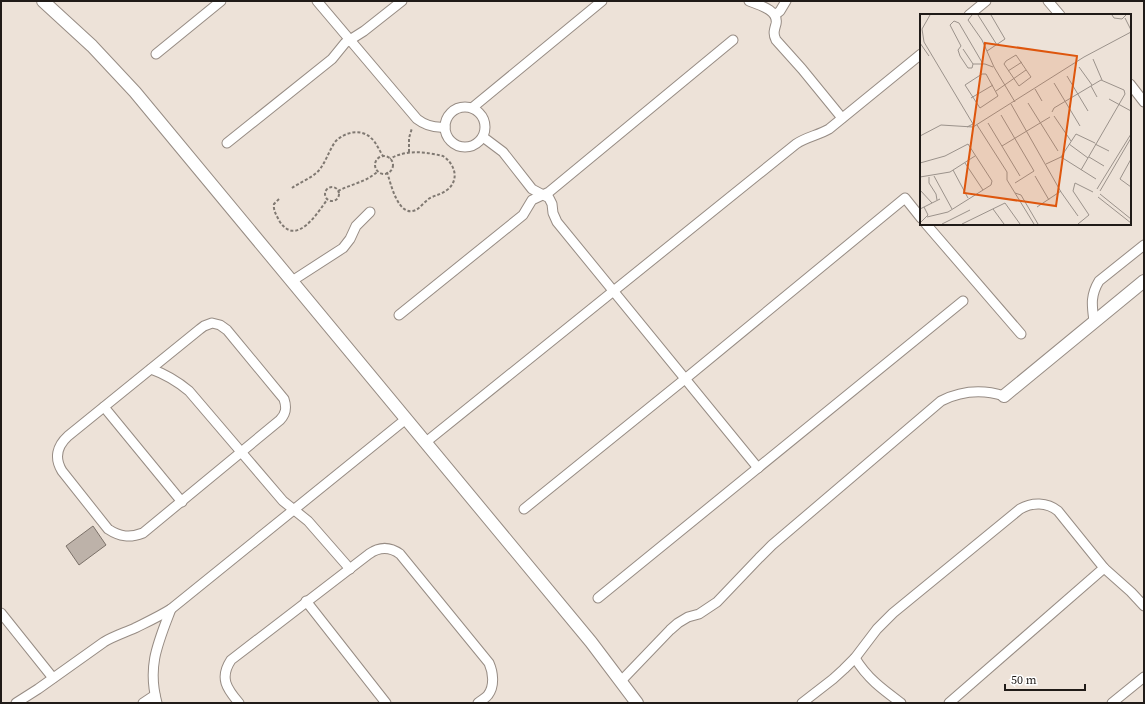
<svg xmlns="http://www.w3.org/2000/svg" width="1145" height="704" font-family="'Source Serif 4',serif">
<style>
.building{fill:#bdb2a9;stroke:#7b7169}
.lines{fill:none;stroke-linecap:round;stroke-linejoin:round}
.minor-casing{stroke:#978c84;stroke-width:11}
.tertiary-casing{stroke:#978c84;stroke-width:14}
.path{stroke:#807972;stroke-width:2;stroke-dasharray:3 2;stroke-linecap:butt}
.minor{stroke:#fff;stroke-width:9}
.tertiary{stroke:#fff;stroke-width:12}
.inset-road{fill:none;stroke:#9b928b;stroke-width:1}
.view{fill:#de560d;fill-opacity:0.15;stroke:#de560d;stroke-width:2}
.inset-edge{fill:none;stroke:#201b18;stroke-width:2}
</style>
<rect width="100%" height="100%" fill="#ede2d8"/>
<polygon class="building" points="93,526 106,545 79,565 66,546"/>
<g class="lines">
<defs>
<g id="minor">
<path d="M317 1 417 119C426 126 434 128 445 127"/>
<path d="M749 1C759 5 779 10 776 24 774 31 773 34 776 40L802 69 842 118"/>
<polyline points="1048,1 1060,15"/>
<polyline points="775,15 780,11 786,1"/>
<polyline points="969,15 986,1"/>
<polyline points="156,54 221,1"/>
<polyline points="1130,84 1144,102"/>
<circle cx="465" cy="127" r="20"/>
<polyline points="472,108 602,1"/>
<polyline points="483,137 503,152 532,189 549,198 552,204 553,213 557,222 758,468"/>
<polyline points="227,143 332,59 345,43 364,31 402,1"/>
<polyline points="926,224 1021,334"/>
<polyline points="292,281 343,248 350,239 356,226 370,212"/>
<polyline points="399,315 523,215 532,200 549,192 733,40"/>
<path d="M1094 321C1092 306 1090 296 1099 281L1144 245"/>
<path d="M212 323 220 325 227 330 284 399C287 408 286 414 280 420L143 533C130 538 120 537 108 529L62 471C54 458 57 446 68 436L200 329 204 326Z"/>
<path d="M151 369C165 374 177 381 189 391L283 501 308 521 350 569"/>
<polyline points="104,407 182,502"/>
<path d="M426 442 796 144C806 137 819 135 829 129L921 54"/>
<polyline points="524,509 685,379 905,198 921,218"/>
<polyline points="598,598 963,301"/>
<polyline points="306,601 386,703"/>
<polyline points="1,613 53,678"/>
<path d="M855 658C867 678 882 689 901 703"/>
<path d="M621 681 670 630 678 623 688 617 699 614 717 602 759 558 772 545 941 401C961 391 982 389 1004 396"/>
<path d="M16 703 38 689 104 642C114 636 124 633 135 628 147 622 160 616 171 609L406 419"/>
<polyline points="143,703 155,695"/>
<path d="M157 703C147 666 158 643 171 609"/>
<path d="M239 703C227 689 219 678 231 660L369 554C379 547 389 546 400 554L489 663C493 672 495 686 488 695 486 698 481 700 478 703"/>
<path d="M802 703 833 679 844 669 855 658 877 629 893 613 1020 509C1032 502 1047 502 1058 511L1104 568 1131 592 1144 606"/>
<polyline points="949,703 1104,568"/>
<polyline points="1112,703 1144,677"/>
</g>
<g id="tertiary">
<polyline points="43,1 92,46 135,92 591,642 637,703"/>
<polyline points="1004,396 1144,281"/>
</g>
</defs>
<use href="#minor" class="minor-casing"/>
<use href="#tertiary" class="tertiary-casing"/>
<g class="path">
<polyline points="409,152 409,138 412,128"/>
<circle cx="384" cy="165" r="9"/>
<path d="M387 172C391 184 398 218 416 210 421 207 425 201 430 198 436 195 442 194 447 190 460 180 455 164 443 156 426 152 406 149 390 159"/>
<circle cx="332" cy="194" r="7"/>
<path d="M292 188C300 182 313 178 320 169 326 161 329 151 335 142 344 132 361 128 371 138 376 142 379 150 383 156"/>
<path d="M338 191C351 184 367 182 378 171"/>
<path d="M279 199 274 204C273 211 277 216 280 222 297 247 318 212 327 200"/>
</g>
<use href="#minor" class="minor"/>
<use href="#tertiary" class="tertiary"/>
</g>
<g transform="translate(920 14)">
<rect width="211" height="211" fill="#ede2d8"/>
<path class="inset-road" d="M10 1 2 15 4 28 53 110 47 113M52 1 48 6 62 26 74 53 95 88M58 1 77 31M192 1 194 4 202 5 206 1M205 4 211 16M0 29 9 42M43 35 53 50H65L73 53M67 37 85 25 71 1M96 41 111 63 99 72 84 50 86 47ZM173 45 182 66M53 50 52 54H48L40 42 38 36 41 32 30 11 34 7 39 9 63 50M159 53 172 71M88 57 102 48M62 60H66L78 82 60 94 45 71ZM147 62 168 97M134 69 160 112M171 72 177 83M115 75 122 87M76 77 106 56M51 84 73 71M189 85 211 97M108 89 138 137M91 90 141 178 158 202M132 98 134 94 181 66 204 76 205 80 161 156M81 101 114 157 95 169M134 102 151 127M68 109 100 162M57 111 87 158V166L114 210M0 122 21 111 53 113 164 43 211 18M149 130 168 144M175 130 189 137M82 132 130 103M141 143 176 165M169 143 184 152M211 145 200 165 211 173M0 149 25 142 48 130 72 167 71 171 28 198 7 203M45 149 63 176M126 150 141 143 156 120 175 129M33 156 48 184M14 162 32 195M115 162 129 186M0 163 30 158 55 142M9 163V169L16 180 17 186M177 175 211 120M0 176 12 189M180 177 211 124M95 179 101 181 118 210M180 180 211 205M178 183 211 209M117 193 141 177M0 195 20 185M73 195 84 210M0 209 8 201 4 193M22 210 50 196M42 210 85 189 100 210M158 210 169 201 153 177 155 169 173 178"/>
<path class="view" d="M65 29 157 42 136 192 44 179Z"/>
<rect width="211" height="211" class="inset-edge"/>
</g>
<rect width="1145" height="704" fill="none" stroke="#201b18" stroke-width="4"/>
<path d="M1005 684v6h80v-6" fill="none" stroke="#201b18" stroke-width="2"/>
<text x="1011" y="684" font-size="12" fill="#201b18" stroke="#ffffff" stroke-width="3" paint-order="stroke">50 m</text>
</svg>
